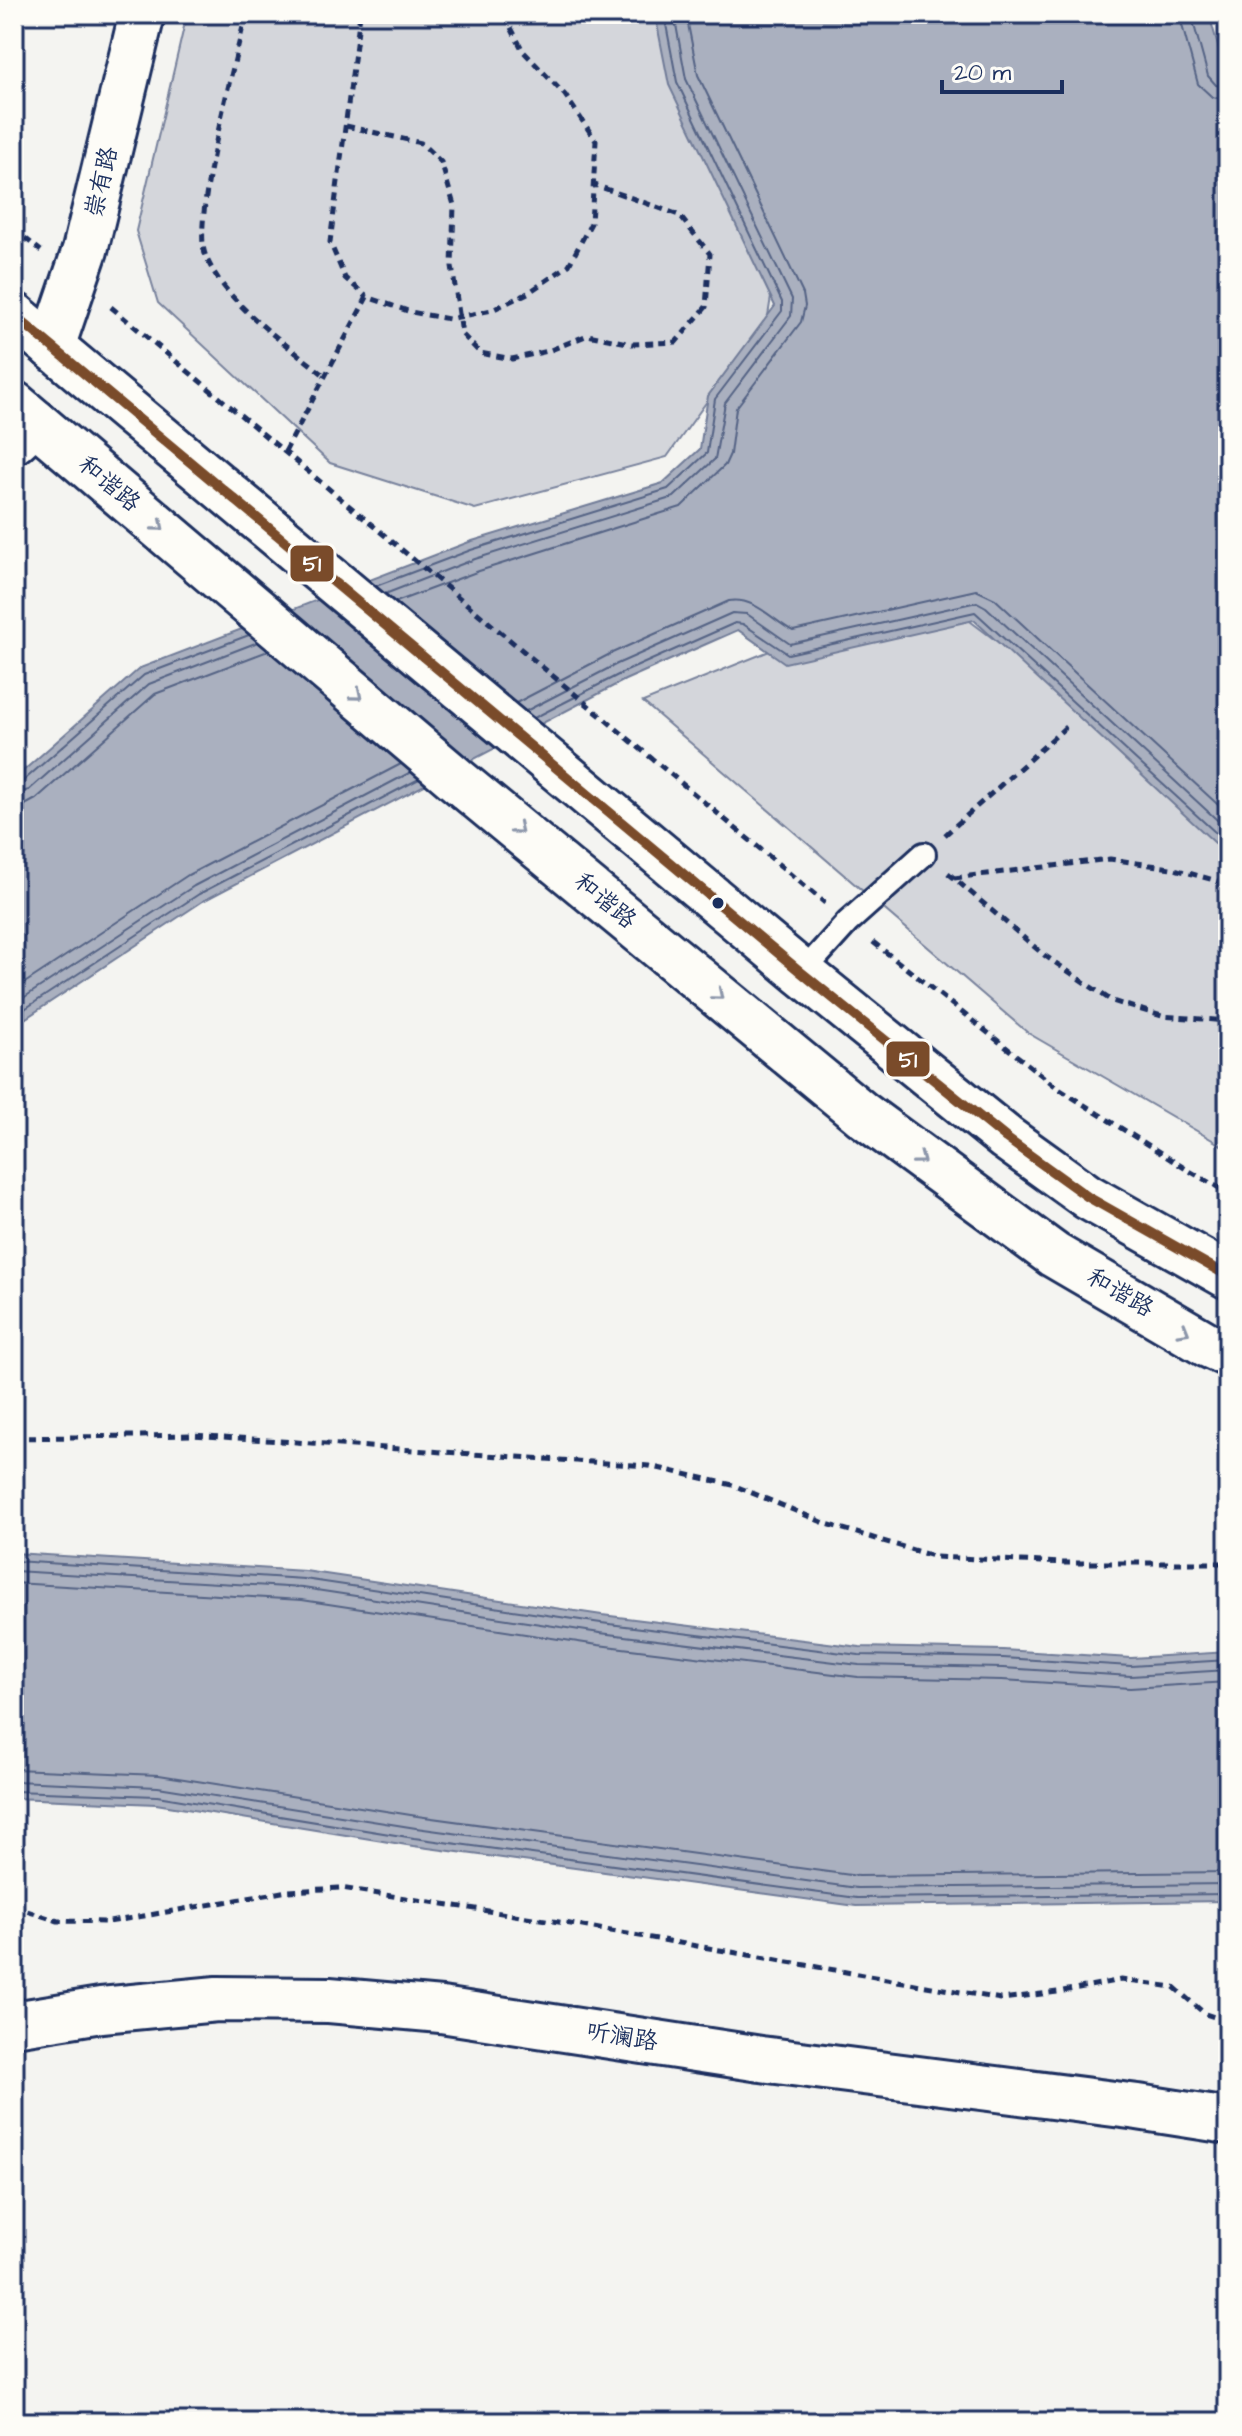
<svg xmlns="http://www.w3.org/2000/svg" width="1242" height="2436" font-family="'Architects Daughter','LXGW WenKai TC',sans-serif">
<style>
.green{fill:#d4d6db;stroke:#78829c;stroke-width:2}
.water{fill:#aab0bf;stroke:#717c98;stroke-width:2}
.lines{fill:none;stroke-linecap:round;stroke-linejoin:round}
.shore{stroke:#546385;stroke-width:2}
.service-casing{stroke:#1b2f5e;stroke-width:28}
.tertiary-casing{stroke:#1b2f5e;stroke-width:50}
.primary-casing{stroke:#1b2f5e;stroke-width:50}
.path{stroke:#1b2f5e;stroke-width:5;stroke-dasharray:8 6;stroke-linecap:butt}
.service{stroke:#fdfcf7;stroke-width:22}
.tertiary{stroke:#fdfcf7;stroke-width:44}
.primary{stroke:#fdfcf7;stroke-width:44}
.bus-1-casing{stroke:#fdfcf7;stroke-width:16}
.bus-1{stroke:#7a4b2a;stroke-width:10}
.oneway{stroke:#8c96aa}
.bus-dot{fill:#1b2f5e;stroke:#fdfcf7;stroke-width:3}
.labels{text-anchor:middle;dominant-baseline:central;stroke-width:6;stroke-linejoin:round;paint-order:stroke}
.street-label{font-size:24px;fill:#1b2f5e;stroke:#fdfcf7}
.line-badge{stroke:#fdfcf7;stroke-width:3}
.badge-label{font-size:22px;text-anchor:middle;font-weight:bold;fill:#fff}
</style>
<rect width="100%" height="100%" fill="#f4f4f1"/>
<filter id="ink" filterUnits="userSpaceOnUse"><feTurbulence type="fractalNoise" baseFrequency=".0125" numOctaves="2"/><feDisplacementMap in="SourceGraphic" scale="16" xChannelSelector="R" yChannelSelector="G"/><feConvolveMatrix kernelMatrix="1 2 1 2 8 2 1 2 1" color-interpolation-filters="sRGB"/></filter>
<g filter="url(#ink)">
<g class="green">
<polygon points="187,14 707,14 779,246 768,316 667,457 475,509 330,463 158,303 136,231"/>
<polygon points="926,588 1173,774 1228,775 1228,1149 1028,1033 643,702"/>
</g>
<g class="water">
<polygon points="655,14 1209,14 1228,82 1228,855 974,620 785,663 738,630 625,680 203,901 14,1026 14,779 140,668 469,542 663,483 700,449 708,396 775,306 669,85"/>
<polygon points="14,1553 305,1571 602,1615 860,1647 1003,1650 1131,1658 1228,1652 1228,1901 856,1906 413,1846 156,1804 14,1798"/>
</g>
<g class="lines">
<g class="shore">
<polyline points="1179,14 1198,84 1212,97 1228,100"/>
<polyline points="1191,14 1208,76 1216,85 1228,88"/>
<polyline points="376,586 471,550 668,489 707,453 715,399 782,311 782,302 677,82 664,14"/>
<polyline points="385,594 475,559 674,497 715,459 725,403 791,316 792,299 686,79 674,14"/>
<polyline points="396,602 479,571 681,507 725,465 730,454 736,408 801,322 805,306 803,294 698,75 686,14"/>
<path d="M516 703 612 653 729 601C755 597 772 620 793 631L976 590 995 599 1228 814"/>
<polyline points="526,711 617,664 732,613 747,614 790,644 977,602 986,607 1228,830"/>
<polyline points="534,718 622,673 735,623 743,624 788,654 975,612 1228,844"/>
<polyline points="14,784 22,782 144,675 249,635"/>
<polyline points="14,794 29,790 149,684 258,642"/>
<polyline points="14,806 25,805 36,799 155,694 268,651"/>
<polyline points="14,990 188,875 401,764"/>
<polyline points="14,1004 194,886 411,772"/>
<polyline points="14,1016 199,894 419,779"/>
<polyline points="14,1561 304,1579 601,1623 859,1655 1003,1658 1131,1666 1228,1660"/>
<polyline points="14,1571 303,1588 600,1633 859,1665 1003,1668 1131,1676 1228,1670"/>
<polyline points="14,1583 302,1600 598,1645 858,1677 1002,1680 1130,1688 1228,1682"/>
<polyline points="14,1769 159,1775 417,1816 858,1876 1228,1872"/>
<polyline points="14,1781 158,1787 416,1828 857,1888 1228,1884"/>
<polyline points="14,1791 157,1796 414,1838 857,1898 1228,1894"/>
</g>
<defs>
<polyline id="service" points="802,973 848,922 924,854"/>
<g id="tertiary">
<polyline points="52,347 85,250 142,14"/>
<polyline points="14,441 35,422"/>
<polyline points="14,2024 101,2010 217,1999 329,2000 441,2010 761,2059 1138,2107 1228,2121"/>
</g>
<g id="primary">
<polyline points="14,315 802,973 1006,1138 1088,1197 1228,1276"/>
<polyline points="14,404 457,780 862,1114 1054,1255 1208,1345 1228,1354"/>
</g>
</defs>
<use href="#service" class="service-casing"/>
<use href="#tertiary" class="tertiary-casing"/>
<use href="#primary" class="primary-casing"/>
<g class="path">
<path d="M246 14C236 58 192 219 205 254 223 302 285 343 324 375"/>
<polyline points="360,14 330,242 345,278 367,297"/>
<polyline points="346,126 421,143 441,162 454,205 452,266 462,334 480,353 512,359 548,351 588,335 632,344 676,342 706,307 710,254 679,215 595,185"/>
<polyline points="14,229 41,251"/>
<polyline points="111,307 825,903"/>
<polyline points="285,452 367,297 411,312 449,319 492,310 528,293 569,265 591,223 596,141 565,95 523,51 504,14"/>
<polyline points="945,835 1069,724"/>
<polyline points="948,873 1044,955 1112,1001 1162,1016 1228,1021"/>
<polyline points="954,878 1110,859 1171,868 1228,884"/>
<polyline points="873,942 1059,1089 1186,1169 1228,1193"/>
<polyline points="14,1438 193,1435 649,1466 733,1485 827,1524 936,1557 1064,1563 1228,1563"/>
<polyline points="14,1907 58,1921 109,1922 288,1891 341,1888 565,1923 1001,1999 1058,1992 1121,1980 1174,1987 1205,2014 1228,2021"/>
</g>
<use href="#service" class="service"/>
<use href="#tertiary" class="tertiary"/>
<use href="#primary" class="primary"/>
<defs>
<polyline id="bus-1" points="14,315 802,973 1006,1138 1088,1197 1228,1276"/>
</defs>
<use href="#bus-1" class="bus-1-casing"/>
<use href="#bus-1" class="bus-1"/>
</g>
<defs><path id="oneway-chevron" d="M-2-3.5L2.5 0L-2 3.5" fill="none" stroke-width="1.6" stroke-linecap="round" stroke-linejoin="round" transform="scale(2)"/></defs>
<g class="oneway">
<use href="#oneway-chevron" transform="translate(159 526) rotate(40)"/>
<use href="#oneway-chevron" transform="translate(357 695) rotate(40)"/>
<use href="#oneway-chevron" transform="translate(518 829) rotate(40)"/>
<use href="#oneway-chevron" transform="translate(718 995) rotate(40)"/>
<use href="#oneway-chevron" transform="translate(920 1159) rotate(37)"/>
<use href="#oneway-chevron" transform="translate(1184 1331) rotate(30)"/>
</g>
</g>
<circle class="bus-dot" cx="718" cy="903" r="7"/>
<g class="labels">
<g class="street-label">
<text transform="translate(102 182) rotate(-77)">崇有路</text>
<text transform="translate(109 484) rotate(40)">和谐路</text>
<text transform="translate(605 901) rotate(40)">和谐路</text>
<text transform="translate(1120 1293) rotate(30)">和谐路</text>
<text transform="translate(622 2037) rotate(9)">听澜路</text>
</g>
</g>
<g class="line-badge">
<rect x="289" y="544" width="46" height="39" rx="8" fill="#7a4b2a"/>
<rect x="885" y="1040" width="46" height="38" rx="8" fill="#7a4b2a"/>
</g>
<g class="badge-label">
<text x="312" y="571">51</text>
<text x="908" y="1067">51</text>
</g>
<rect width="1242" height="2436" fill="none" stroke="#fdfcf7" stroke-width="48"/>
<rect x="24" y="24" width="1194" height="2388" fill="none" stroke="#1b2f5e" stroke-width="3" filter="url(#ink)"/>
<path d="M942 80v12h120v-12" fill="none" stroke="#1b2f5e" stroke-width="4"/>
<text x="954" y="80" font-size="24" fill="#1b2f5e" stroke="#fdfcf7" stroke-width="6" paint-order="stroke">20 m</text>
</svg>
